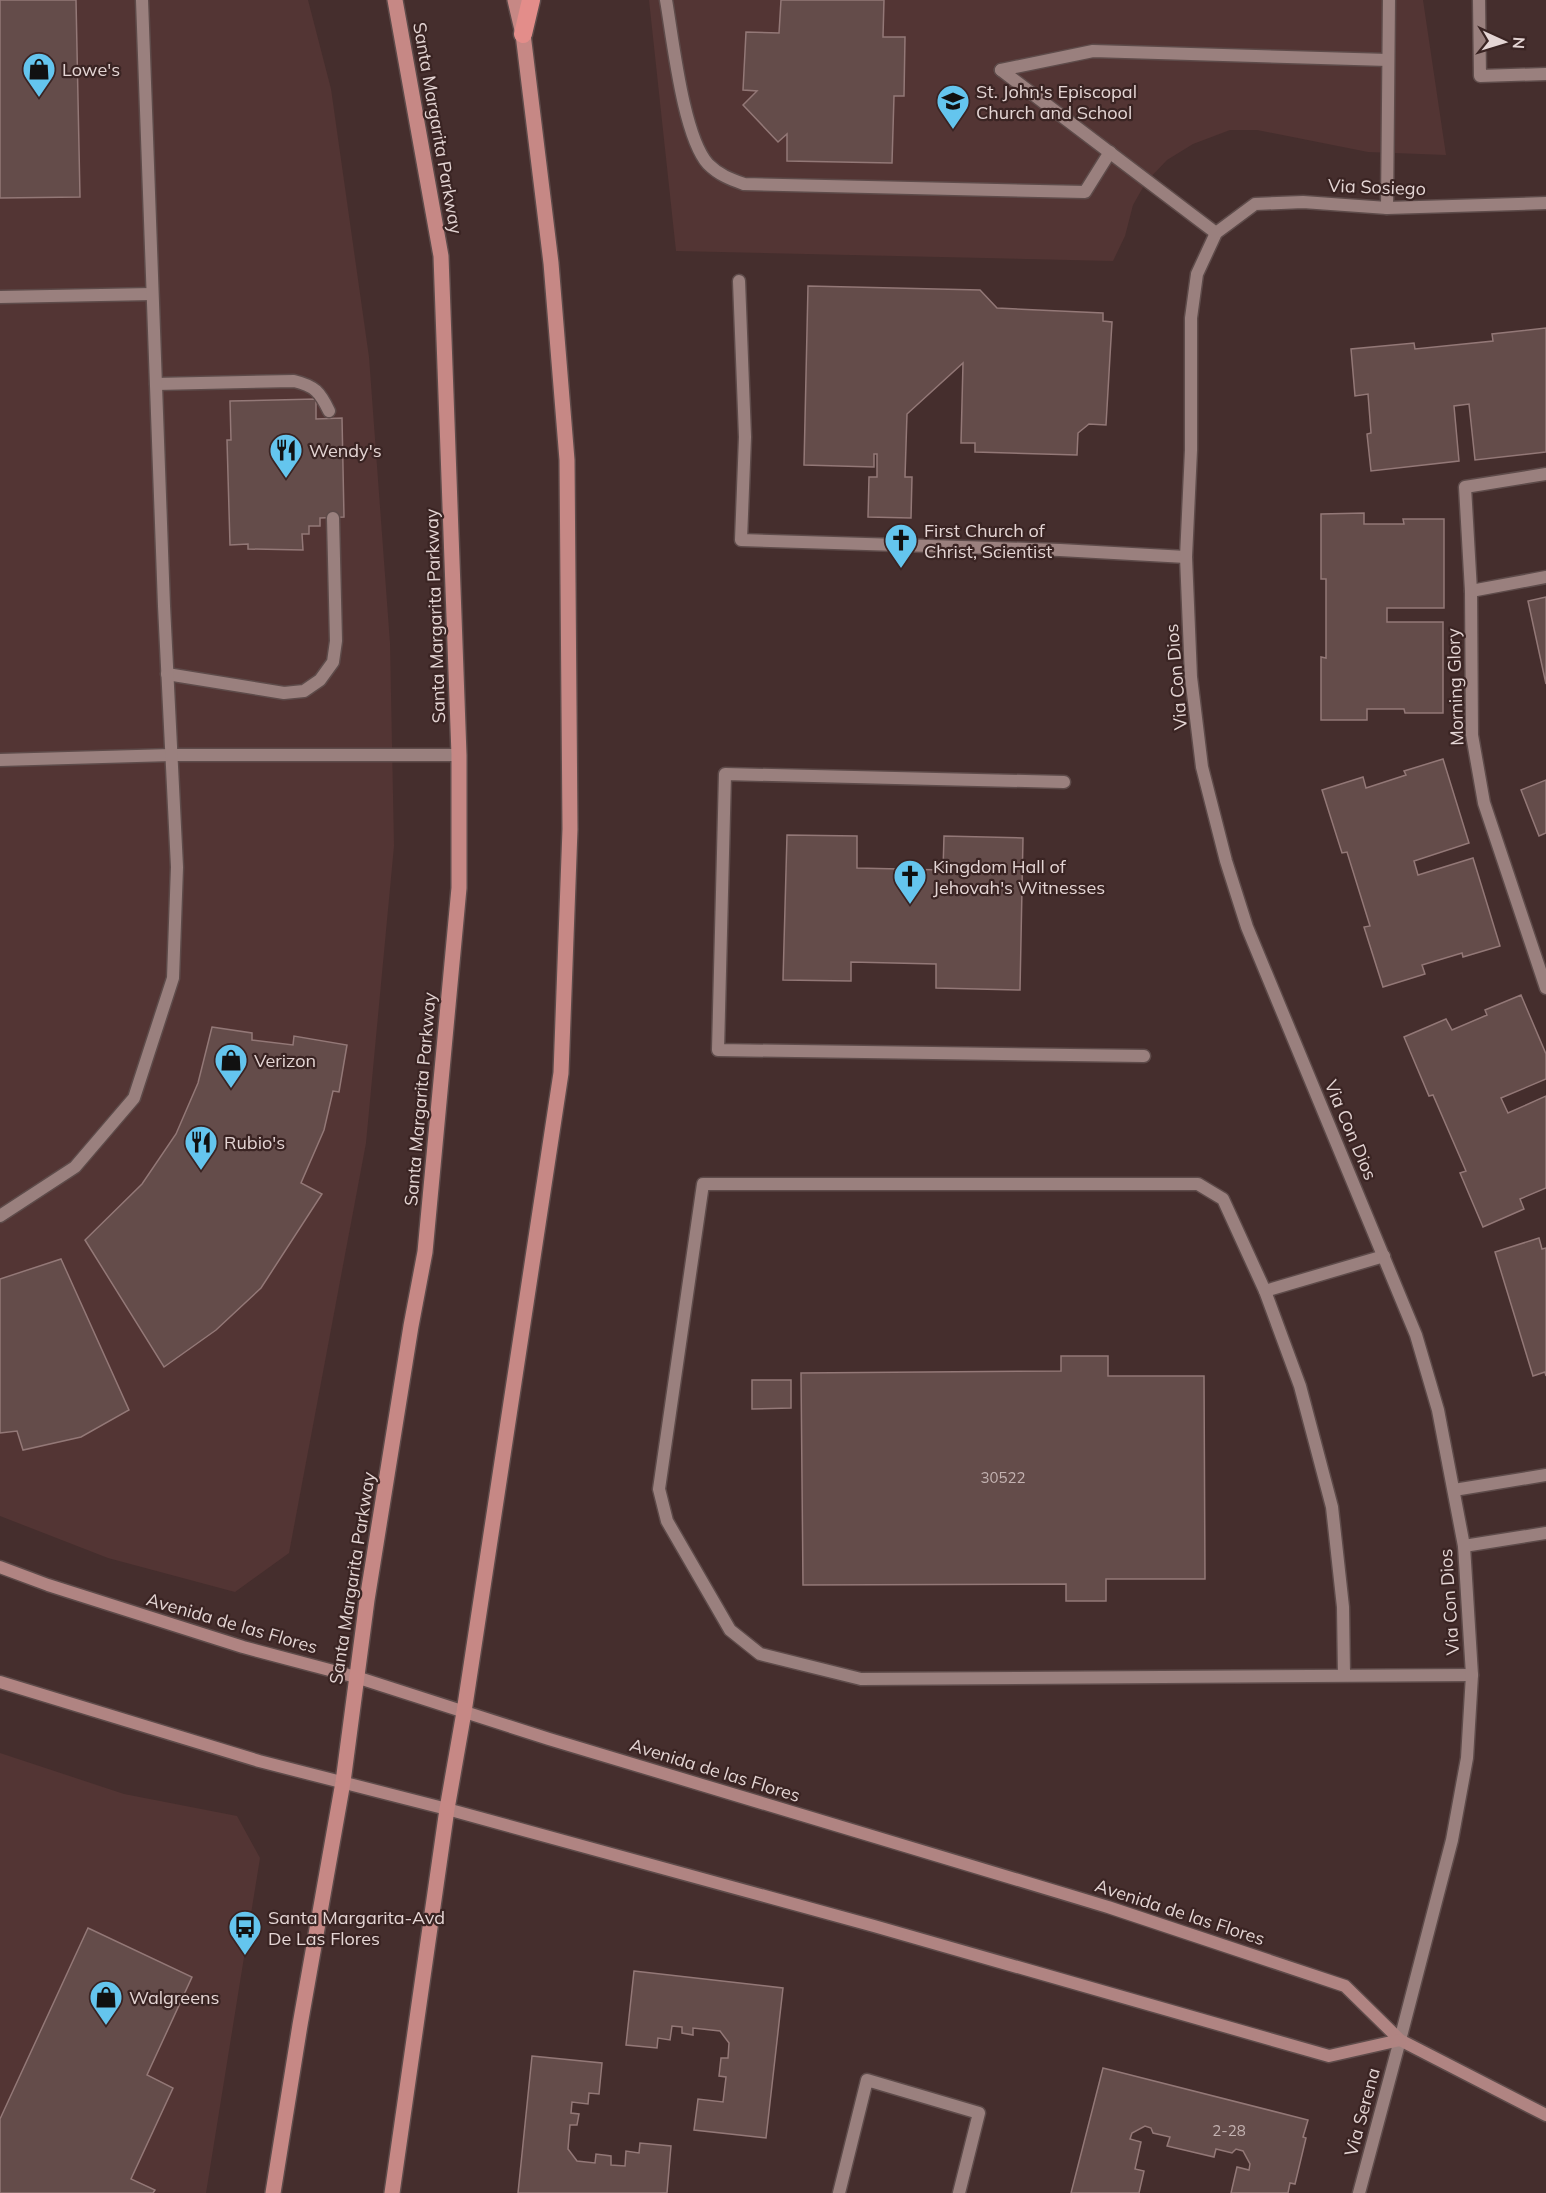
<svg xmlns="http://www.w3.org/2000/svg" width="1546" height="2193" font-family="Mulish,sans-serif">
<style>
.built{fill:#533534}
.building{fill:#644c4a;stroke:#937877;stroke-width:1.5}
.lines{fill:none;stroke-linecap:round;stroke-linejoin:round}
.service-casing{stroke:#5e4b4a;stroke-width:15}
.minor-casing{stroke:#5e4b4a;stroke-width:15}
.tertiary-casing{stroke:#5e4b4a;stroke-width:15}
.secondary-casing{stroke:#5e4b4a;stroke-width:15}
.primary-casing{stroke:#5e4b4a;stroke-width:18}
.motorway-casing{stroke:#5e4b4a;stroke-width:21}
.service{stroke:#9a807e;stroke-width:12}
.minor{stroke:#9a807e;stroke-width:12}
.tertiary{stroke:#9a807e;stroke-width:12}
.secondary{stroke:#b08482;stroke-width:12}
.primary{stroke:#c68885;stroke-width:15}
.motorway{stroke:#e38d8a;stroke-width:18}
.labels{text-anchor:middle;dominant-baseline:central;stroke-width:4.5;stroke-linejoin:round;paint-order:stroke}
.number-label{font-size:15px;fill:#c4b3b2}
.poi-label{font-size:18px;fill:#e4d5d4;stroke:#3a2423;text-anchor:start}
.street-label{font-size:18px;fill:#e4d5d4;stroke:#3a2423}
</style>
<rect width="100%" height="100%" fill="#452e2d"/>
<g class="built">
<polygon points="0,0 308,0 331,89 369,357 390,643 394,846 366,1143 289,1553 235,1592 108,1558 0,1516"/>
<polygon points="649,0 1423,0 1446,155 1368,152 1257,130 1230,130 1193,144 1167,160 1146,182 1133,205 1125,236 1113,261 676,251"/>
<polygon points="0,1753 124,1794 237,1816 260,1858 206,2193 0,2193"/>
</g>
<g class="building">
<polygon points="0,0 76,0 80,197 0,198"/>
<polygon points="781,0 884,0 883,37 905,37 904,96 894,96 892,163 787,161 787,134 778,142 743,105 757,91 743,90 746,32 779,33"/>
<polygon points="808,286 980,290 997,308 1103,313 1103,321 1112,322 1106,425 1089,424 1078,433 1077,455 975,452 975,443 961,443 963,363 907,414 905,477 912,477 911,518 868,517 869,477 877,477 877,454 874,454 874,467 804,465"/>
<polygon points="1546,328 1546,452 1475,460 1469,404 1454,406 1459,461 1371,471 1367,434 1371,433 1368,394 1355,396 1351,349 1414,343 1415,349 1493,341 1492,334"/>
<polygon points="316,399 316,419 342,418 344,517 320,518 320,526 309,526 309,534 302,534 303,550 248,549 248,544 230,545 227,440 231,440 230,401"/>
<polygon points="1364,513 1364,524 1404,524 1403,519 1444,519 1444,608 1387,608 1387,622 1443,622 1443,713 1405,713 1404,709 1367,709 1367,720 1321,720 1321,657 1326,658 1326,579 1321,579 1321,514"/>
<polygon points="1546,597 1546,684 1528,601"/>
<polygon points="1443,759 1469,843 1414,861 1418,875 1473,858 1500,946 1463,957 1462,953 1422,965 1425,974 1383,987 1364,927 1370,926 1347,852 1342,853 1322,790 1363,777 1366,788 1406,775 1404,771"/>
<polygon points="1546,780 1546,833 1539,836 1521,790"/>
<polygon points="787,835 857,836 857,868 943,870 944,836 1023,838 1020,990 936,988 936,964 851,962 851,981 783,980"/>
<polygon points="1521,995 1546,1054 1546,1079 1501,1098 1508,1113 1546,1096 1546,1188 1520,1199 1524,1209 1483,1227 1460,1173 1466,1171 1433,1095 1429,1096 1404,1037 1446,1019 1452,1030 1487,1015 1485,1010"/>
<polygon points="212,1027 252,1033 252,1040 293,1045 294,1036 347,1045 339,1092 333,1091 324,1130 301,1183 322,1194 261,1288 216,1330 164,1367 85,1240 142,1184 176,1134 198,1083"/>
<polygon points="1539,1238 1542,1249 1546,1248 1546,1376 1545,1372 1533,1376 1495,1252"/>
<polygon points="61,1259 129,1410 81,1437 23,1450 17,1431 0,1433 0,1279"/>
<polygon points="1061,1356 1108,1356 1108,1376 1204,1376 1205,1579 1106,1579 1106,1601 1066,1601 1066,1584 803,1585 801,1373 1061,1371"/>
<polygon points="752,1380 791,1380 791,1408 752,1409"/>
<polygon points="88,1928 192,1977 147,2075 173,2088 131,2179 155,2190 153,2193 0,2193 0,2119"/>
<polygon points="634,1971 783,1988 766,2138 694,2130 698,2099 723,2102 726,2077 719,2076 721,2058 728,2058 729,2043 720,2031 693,2028 693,2035 682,2033 682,2027 672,2026 670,2040 658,2038 657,2048 626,2045"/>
<polygon points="532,2056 602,2063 599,2094 589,2093 588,2104 572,2102 571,2113 579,2114 577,2125 570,2125 568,2149 577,2161 595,2163 596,2154 611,2156 611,2165 625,2166 626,2151 639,2153 640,2143 671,2146 667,2193 518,2193"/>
<polygon points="1103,2068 1308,2120 1303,2137 1306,2138 1295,2184 1290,2183 1288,2193 1231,2193 1237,2167 1249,2170 1250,2164 1243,2151 1236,2149 1232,2153 1216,2149 1214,2157 1167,2146 1170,2137 1153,2133 1151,2128 1145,2126 1132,2133 1130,2139 1141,2142 1135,2169 1144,2171 1139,2193 1071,2193"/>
</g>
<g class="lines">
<defs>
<g id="service">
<path d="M666 0C673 40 683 136 708 164 719 175 730 179 744 184L1085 192 1110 152"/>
<polyline points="1479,0 1480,76 1546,74"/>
<polyline points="1001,70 1093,51 1388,60"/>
<polyline points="1001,70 1216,233"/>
<polyline points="1387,208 1389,0"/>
<polyline points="739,281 745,437 741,540 1060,550 1186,557"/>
<polyline points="0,297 152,294"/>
<path d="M156 384 294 381C315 386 320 392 329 411"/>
<polyline points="167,674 284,693 304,691 320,680 333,662 336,641 333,518"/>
<polyline points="0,760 171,755 459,755"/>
<polyline points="1064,782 725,774 718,1050 1144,1056"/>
<polyline points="0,1216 75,1167 134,1098 173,978 177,867 164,606 142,0"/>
<polyline points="1265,1291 1384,1256"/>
<polyline points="1344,1675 1343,1607 1332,1507 1300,1386 1265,1291 1223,1199 1198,1184 703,1184 659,1489 667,1521 730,1630 760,1654 861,1679 1472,1675"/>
<polyline points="839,2193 867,2080 979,2113 959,2193"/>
</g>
<g id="minor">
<polyline points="1546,474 1465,487 1471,591 1472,735 1484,803 1546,988"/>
<polyline points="1471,591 1546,577"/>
<polyline points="1454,1490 1546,1475"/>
<polyline points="1464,1546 1546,1533"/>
<polyline points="1359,2193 1400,2040"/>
</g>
<polyline id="tertiary" points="1400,2040 1452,1840 1467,1758 1472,1675 1464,1546 1438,1410 1416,1335 1247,927 1226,861 1202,767 1191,677 1186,557 1191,450 1191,318 1197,274 1216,233 1255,204 1303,202 1387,208 1546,203"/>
<g id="secondary">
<polyline points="0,1567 48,1585 243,1647 356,1677 549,1739 1108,1907 1345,1986 1400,2040 1546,2115"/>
<polyline points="0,1682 259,1761 447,1809 874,1926 1329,2056 1400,2040"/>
</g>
<g id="primary">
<polyline points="273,2193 300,2025 343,1782 367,1600 411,1326 425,1252 459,888 459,755 441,256 395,0"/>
<polyline points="392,2193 447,1809 464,1712 561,1073 570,829 567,460 551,263 523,34 515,0"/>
</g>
<polyline id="motorway" points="523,34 531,0"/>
</defs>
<use href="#service" class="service-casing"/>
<use href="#minor" class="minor-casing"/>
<use href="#tertiary" class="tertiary-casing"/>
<use href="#secondary" class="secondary-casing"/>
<use href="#primary" class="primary-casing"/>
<use href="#motorway" class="motorway-casing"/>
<use href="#service" class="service"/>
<use href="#minor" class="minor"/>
<use href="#tertiary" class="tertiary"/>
<use href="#secondary" class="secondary"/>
<use href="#primary" class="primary"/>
<use href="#motorway" class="motorway"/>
</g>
<defs>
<symbol id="shop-pin" viewBox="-11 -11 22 30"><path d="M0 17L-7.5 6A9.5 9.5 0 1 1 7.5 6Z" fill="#64c5ee" stroke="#3a2423"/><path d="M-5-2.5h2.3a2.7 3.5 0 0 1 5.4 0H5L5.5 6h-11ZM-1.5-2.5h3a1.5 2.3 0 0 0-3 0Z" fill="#111"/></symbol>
<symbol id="school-pin" viewBox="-11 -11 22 30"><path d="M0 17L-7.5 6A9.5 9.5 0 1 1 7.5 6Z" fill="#64c5ee" stroke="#3a2423"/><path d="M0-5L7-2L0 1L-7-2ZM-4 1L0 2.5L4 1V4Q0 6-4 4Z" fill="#111"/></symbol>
<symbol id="restaurant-pin" viewBox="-11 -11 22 30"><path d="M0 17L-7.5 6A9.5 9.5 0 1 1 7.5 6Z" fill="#64c5ee" stroke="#3a2423"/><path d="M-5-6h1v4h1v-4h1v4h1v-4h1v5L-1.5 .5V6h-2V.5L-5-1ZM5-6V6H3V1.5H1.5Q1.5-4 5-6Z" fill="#111"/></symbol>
<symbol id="church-pin" viewBox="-11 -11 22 30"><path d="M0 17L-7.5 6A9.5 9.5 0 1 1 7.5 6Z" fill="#64c5ee" stroke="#3a2423"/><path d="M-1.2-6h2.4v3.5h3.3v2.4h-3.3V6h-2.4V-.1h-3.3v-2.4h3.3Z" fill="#111"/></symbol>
<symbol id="bus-pin" viewBox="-11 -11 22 30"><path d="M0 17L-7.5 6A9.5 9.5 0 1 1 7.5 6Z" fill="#64c5ee" stroke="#3a2423"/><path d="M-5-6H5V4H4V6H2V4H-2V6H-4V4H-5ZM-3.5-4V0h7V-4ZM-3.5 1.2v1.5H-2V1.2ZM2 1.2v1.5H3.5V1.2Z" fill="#111"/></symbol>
</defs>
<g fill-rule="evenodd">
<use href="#shop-pin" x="20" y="50" width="38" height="52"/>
<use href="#school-pin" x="934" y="82" width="38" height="52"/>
<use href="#restaurant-pin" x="267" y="431" width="38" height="52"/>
<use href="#church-pin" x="882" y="521" width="38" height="52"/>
<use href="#church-pin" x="891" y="857" width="38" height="52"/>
<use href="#shop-pin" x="212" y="1041" width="38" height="52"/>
<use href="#restaurant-pin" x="182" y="1123" width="38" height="52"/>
<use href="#bus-pin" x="226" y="1908" width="38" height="52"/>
<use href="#shop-pin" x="87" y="1978" width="38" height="52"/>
</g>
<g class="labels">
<g class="number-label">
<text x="1003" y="1477">30522</text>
<text x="1229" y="2130">2-28</text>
</g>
<g class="poi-label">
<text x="62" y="69">Lowe's</text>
<text x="976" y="91">St. John's Episcopal<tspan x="976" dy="21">Church and School</tspan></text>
<text x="309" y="450">Wendy's</text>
<text x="924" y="530">First Church of<tspan x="924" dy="21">Christ, Scientist</tspan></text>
<text x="933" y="866">Kingdom Hall of<tspan x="933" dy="21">Jehovah's Witnesses</tspan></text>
<text x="254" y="1060">Verizon</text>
<text x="224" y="1142">Rubio's</text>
<text x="268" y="1917">Santa Margarita-Avd<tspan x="268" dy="21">De Las Flores</tspan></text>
<text x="129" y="1997">Walgreens</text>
</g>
<g class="street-label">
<text transform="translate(438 128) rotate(80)">Santa Margarita Parkway</text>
<text transform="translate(1377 187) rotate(2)">Via Sosiego</text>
<text transform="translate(435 616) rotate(-92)">Santa Margarita Parkway</text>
<text transform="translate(1176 677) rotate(-95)">Via Con Dios</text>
<text transform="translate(1455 687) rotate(-92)">Morning Glory</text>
<text transform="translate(420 1099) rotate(-85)">Santa Margarita Parkway</text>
<text transform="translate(1351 1130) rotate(67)">Via Con Dios</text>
<text transform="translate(352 1578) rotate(-81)">Santa Margarita Parkway</text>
<text transform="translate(1449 1602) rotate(-94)">Via Con Dios</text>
<text transform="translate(232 1623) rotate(16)">Avenida de las Flores</text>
<text transform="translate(715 1770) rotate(17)">Avenida de las Flores</text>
<text transform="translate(1180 1912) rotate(18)">Avenida de las Flores</text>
<text transform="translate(1362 2112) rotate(-75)">Via Serena</text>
</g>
</g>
<g transform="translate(1504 42) rotate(94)" stroke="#3a2423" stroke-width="4.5" paint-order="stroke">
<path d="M0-4.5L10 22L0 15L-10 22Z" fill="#e4d5d4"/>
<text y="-9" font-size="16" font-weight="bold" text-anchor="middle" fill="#e4d5d4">N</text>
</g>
</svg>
